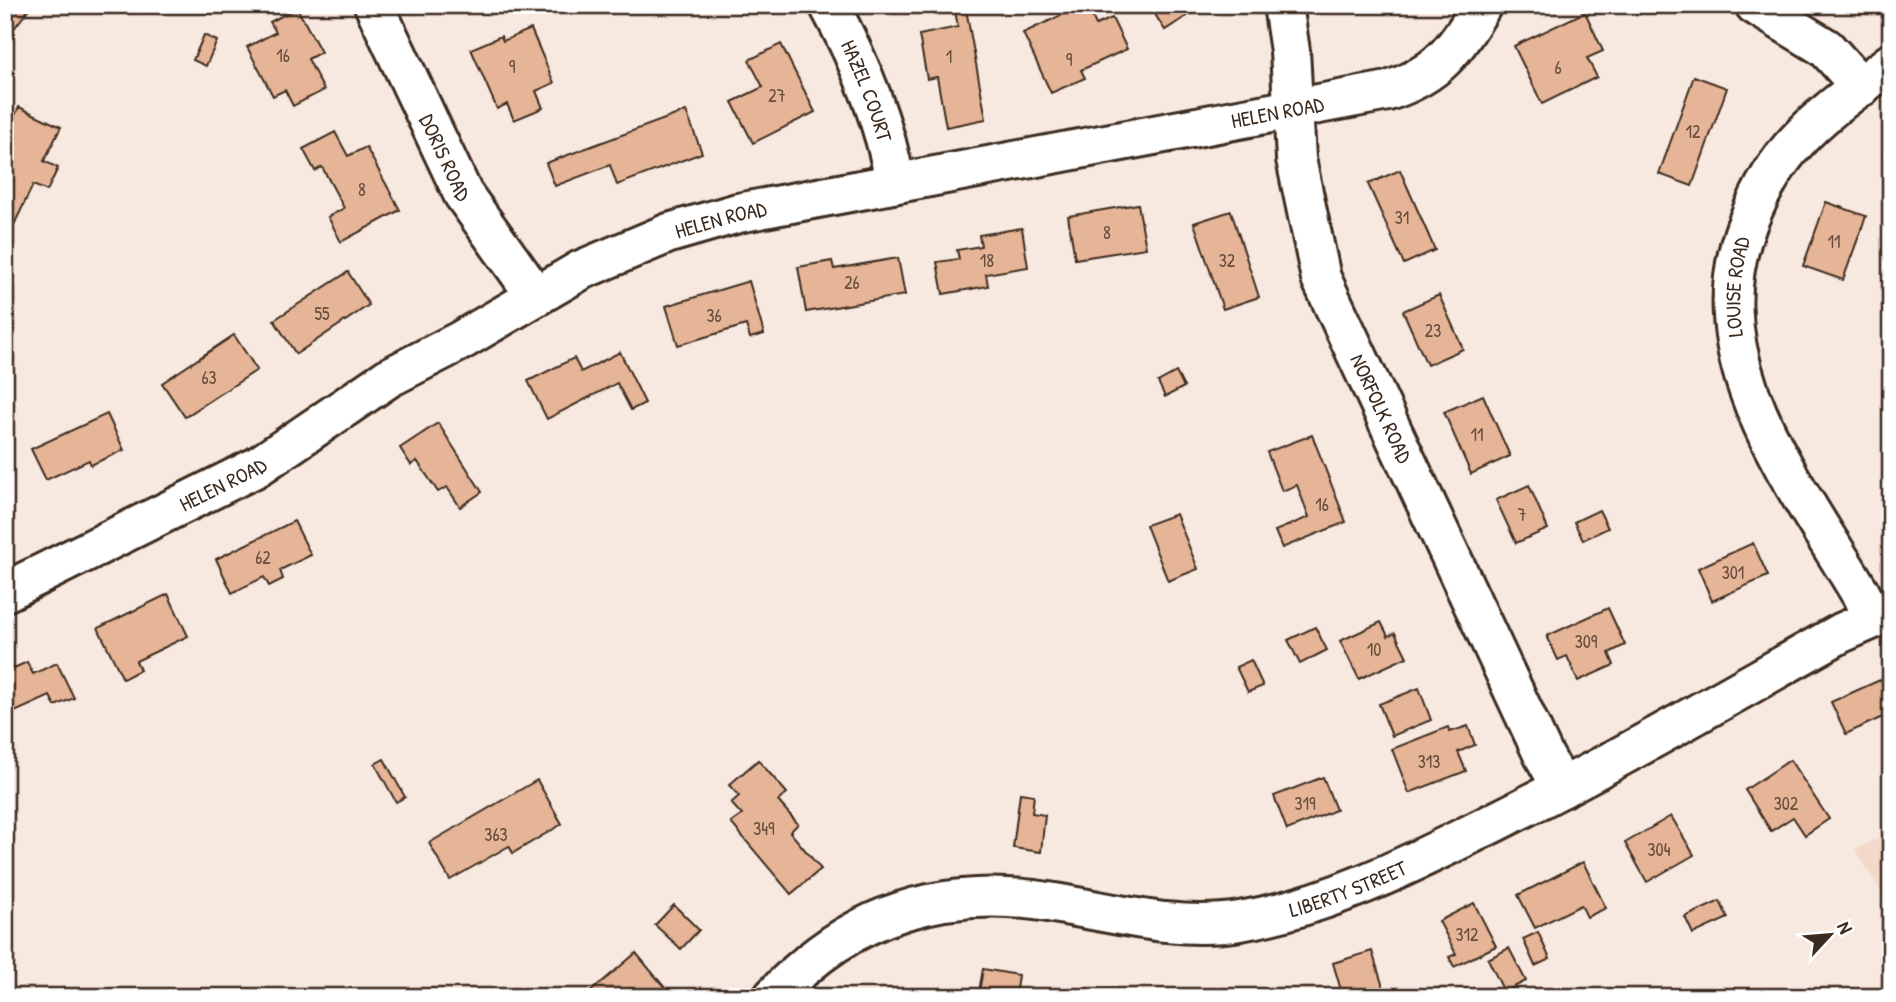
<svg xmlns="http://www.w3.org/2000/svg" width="1896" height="1002" font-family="'Patrick Hand',sans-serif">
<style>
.built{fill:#f3d9ca}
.building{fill:#e6b597;stroke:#3b2a1e;stroke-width:2}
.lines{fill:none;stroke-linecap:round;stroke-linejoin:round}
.minor-casing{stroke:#3b2a1e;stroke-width:44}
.major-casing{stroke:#3b2a1e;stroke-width:44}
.minor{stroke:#fff;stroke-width:38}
.major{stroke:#fff;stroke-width:38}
.labels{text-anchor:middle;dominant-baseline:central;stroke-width:6;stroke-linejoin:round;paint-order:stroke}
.number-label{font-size:18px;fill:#664d3c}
.street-label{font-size:21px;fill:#3b2a1e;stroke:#fff}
</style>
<rect width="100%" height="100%" fill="#f8e9e0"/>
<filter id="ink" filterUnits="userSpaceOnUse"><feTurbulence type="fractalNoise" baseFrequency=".0143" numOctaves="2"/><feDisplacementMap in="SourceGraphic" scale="14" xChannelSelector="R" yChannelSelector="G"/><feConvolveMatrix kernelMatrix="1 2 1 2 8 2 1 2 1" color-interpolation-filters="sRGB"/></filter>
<g filter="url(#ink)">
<polygon class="built" points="1891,832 1891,908 1855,849"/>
<g class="building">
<polygon points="5,5 32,5 9,35 5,32"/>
<polygon points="1083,5 1087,5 1096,25 1112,18 1127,49 1081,70 1085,78 1051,93 1023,33"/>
<polygon points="1149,5 1204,5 1165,30"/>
<polygon points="297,8 321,52 308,59 324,90 293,106 285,90 273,96 247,47 276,32 270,22"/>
<polygon points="966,9 986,119 946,127 937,77 927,79 919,35 958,27 955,11"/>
<polygon points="1585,12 1603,51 1587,58 1597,77 1542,104 1514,46"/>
<polygon points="531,29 554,83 536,91 543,108 514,120 507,104 497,109 471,49 501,36 503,41"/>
<polygon points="204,35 217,41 206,66 193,60"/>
<polygon points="781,44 815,112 753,143 732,102 763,87 749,60"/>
<polygon points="1694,76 1727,88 1692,186 1659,174"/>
<polygon points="19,107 61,127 44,161 58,168 47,191 33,185 13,227 5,223 5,136"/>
<polygon points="686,111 702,153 617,185 610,165 555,186 546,163"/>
<polygon points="335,132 348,156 366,147 400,210 341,242 328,217 344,208 322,167 315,171 303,149"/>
<polygon points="1400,170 1435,250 1404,264 1368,184"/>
<polygon points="1826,202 1866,216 1843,280 1803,266"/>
<polygon points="1138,204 1146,248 1075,259 1068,216"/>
<polygon points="1231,211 1259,297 1223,309 1194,223"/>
<polygon points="1022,228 1028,267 986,274 988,286 943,294 937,262 959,259 957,250 981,246 979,235"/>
<polygon points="898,258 905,295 806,312 798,267 832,261 834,269"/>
<polygon points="348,272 369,305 296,354 274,320"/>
<polygon points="749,281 764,334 750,338 746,325 678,345 666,306"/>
<polygon points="1439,295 1463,349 1427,365 1403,311"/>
<polygon points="234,335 257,370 185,417 162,383"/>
<polygon points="620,352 645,403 631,410 617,383 547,419 528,381 574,358 581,372"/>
<polygon points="1176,372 1184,387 1165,397 1158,382"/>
<polygon points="1483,395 1510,456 1471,474 1444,412"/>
<polygon points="107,414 124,450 91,465 89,460 46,480 31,449"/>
<polygon points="438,423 482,492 460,507 447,487 438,492 417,461 411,465 400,448"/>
<polygon points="1312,435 1346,522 1282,548 1275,531 1309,517 1297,485 1282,491 1267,452"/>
<polygon points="1529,485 1548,529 1516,543 1496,500"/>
<polygon points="1599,510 1608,528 1583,540 1574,522"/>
<polygon points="1176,514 1198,569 1168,581 1146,525"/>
<polygon points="294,521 311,555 280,570 283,579 269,586 264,577 232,593 216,559"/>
<polygon points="1753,543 1768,576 1712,601 1698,568"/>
<polygon points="168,594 188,636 136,661 140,670 123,679 98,628"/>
<polygon points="1608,608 1625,645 1609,653 1614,665 1578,681 1567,656 1558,660 1547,636"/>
<polygon points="1381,622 1388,636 1395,633 1407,657 1359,679 1340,641"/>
<polygon points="1315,627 1327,650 1300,664 1288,640"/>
<polygon points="1251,660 1263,686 1248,692 1236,667"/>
<polygon points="27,662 33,674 57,663 74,698 55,706 50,696 6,716 5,672"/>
<polygon points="1891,675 1891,713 1846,734 1831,702"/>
<polygon points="1419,688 1431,720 1392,736 1379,704"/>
<polygon points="1468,726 1475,745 1458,752 1466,771 1409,793 1392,749 1448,727 1450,732"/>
<polygon points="384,759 405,797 396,802 375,764"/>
<polygon points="758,760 787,793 778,801 798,824 790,832 821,869 791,894 731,823 742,815 731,803 739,796 729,785"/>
<polygon points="1790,760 1829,819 1805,835 1793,817 1771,831 1745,790"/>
<polygon points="1323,777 1336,810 1287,830 1274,796"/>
<polygon points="537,780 562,824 513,853 509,846 450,880 429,843"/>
<polygon points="1020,793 1034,795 1032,813 1045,815 1041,852 1013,848"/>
<polygon points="1671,816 1694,855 1647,882 1625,843"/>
<polygon points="1583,862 1606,908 1587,917 1581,905 1535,928 1518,895"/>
<polygon points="1720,901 1728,918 1693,934 1685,917"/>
<polygon points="1474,903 1496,946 1454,967 1449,957 1456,954 1439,921"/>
<polygon points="674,905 699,930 681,949 655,925"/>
<polygon points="1538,932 1550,959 1535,966 1523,939"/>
<polygon points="1509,948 1526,981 1504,992 1488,959"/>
<polygon points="1372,951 1386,997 1343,997 1333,963"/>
<polygon points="636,953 666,989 656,997 617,997 613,992 607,997 593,997 589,993"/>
<polygon points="983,969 1018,975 1015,997 978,997"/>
</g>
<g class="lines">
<defs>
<g id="minor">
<path id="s1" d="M374 5 463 194 536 296"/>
<path id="s2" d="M829 5C860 62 884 119 895 182"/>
<path id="s3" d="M1283 5 1290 51 1296 159 1321 278 1543 754 1562 788"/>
<polyline points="1755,5 1826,48 1861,87"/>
<path id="s4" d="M5 592 257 467 388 378 460 341 581 270 669 233 738 213 1388 91C1439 74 1455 50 1482 5"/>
<path id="s5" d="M1872 619 1862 596C1796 483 1693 359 1748 222 1760 192 1775 164 1797 141 1824 111 1859 88 1891 63"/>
</g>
<g id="major">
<path id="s6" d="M773 997C851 912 947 883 1060 904 1119 914 1179 931 1240 921 1329 906 1411 864 1491 824 1610 765 1725 698 1841 633L1891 611"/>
</g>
</defs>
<use href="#minor" class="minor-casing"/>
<use href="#major" class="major-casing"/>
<use href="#minor" class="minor"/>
<use href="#major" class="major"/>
</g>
</g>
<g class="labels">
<g class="number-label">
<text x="283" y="55">16</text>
<text x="949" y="56">1</text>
<text x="1069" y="59">9</text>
<text x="512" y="66">9</text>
<text x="1558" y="67">6</text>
<text x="777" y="95">27</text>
<text x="1693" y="131">12</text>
<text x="362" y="189">8</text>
<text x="1402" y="217">31</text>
<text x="1107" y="232">8</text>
<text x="1834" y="241">11</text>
<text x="987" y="260">18</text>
<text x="1227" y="260">32</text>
<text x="852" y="282">26</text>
<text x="322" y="313">55</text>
<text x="714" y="315">36</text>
<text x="1433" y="330">23</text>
<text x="209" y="377">63</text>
<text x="1477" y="434">11</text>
<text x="1322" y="504">16</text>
<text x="1522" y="514">7</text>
<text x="263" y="557">62</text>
<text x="1733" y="572">301</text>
<text x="1586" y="641">309</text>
<text x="1374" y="649">10</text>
<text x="1429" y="761">313</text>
<text x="1305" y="803">319</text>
<text x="1786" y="803">302</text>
<text x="764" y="828">349</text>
<text x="496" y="834">363</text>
<text x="1659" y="849">304</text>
<text x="1467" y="934">312</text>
</g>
<g class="street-label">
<text stroke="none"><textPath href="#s2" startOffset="94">HAZEL COURT</textPath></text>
<text stroke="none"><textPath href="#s4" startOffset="1377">HELEN ROAD</textPath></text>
<text stroke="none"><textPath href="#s1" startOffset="168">DORIS ROAD</textPath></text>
<text stroke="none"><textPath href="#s4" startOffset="810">HELEN ROAD</textPath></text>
<text stroke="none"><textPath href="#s5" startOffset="366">LOUISE ROAD</textPath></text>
<text stroke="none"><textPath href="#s3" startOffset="420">NORFOLK ROAD</textPath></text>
<text stroke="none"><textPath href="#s4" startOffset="243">HELEN ROAD</textPath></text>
<text stroke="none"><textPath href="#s6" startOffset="611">LIBERTY STREET</textPath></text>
</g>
</g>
<rect width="1896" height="1002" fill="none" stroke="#fff" stroke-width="28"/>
<rect x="14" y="14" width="1868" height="974" fill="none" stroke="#3b2a1e" stroke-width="2.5" filter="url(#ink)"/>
<g transform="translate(1830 935) rotate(64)" stroke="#ffffff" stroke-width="5" paint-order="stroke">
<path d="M0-5L12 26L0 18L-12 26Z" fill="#3b2a1e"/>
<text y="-10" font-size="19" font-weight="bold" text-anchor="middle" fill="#3b2a1e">N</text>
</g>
</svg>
